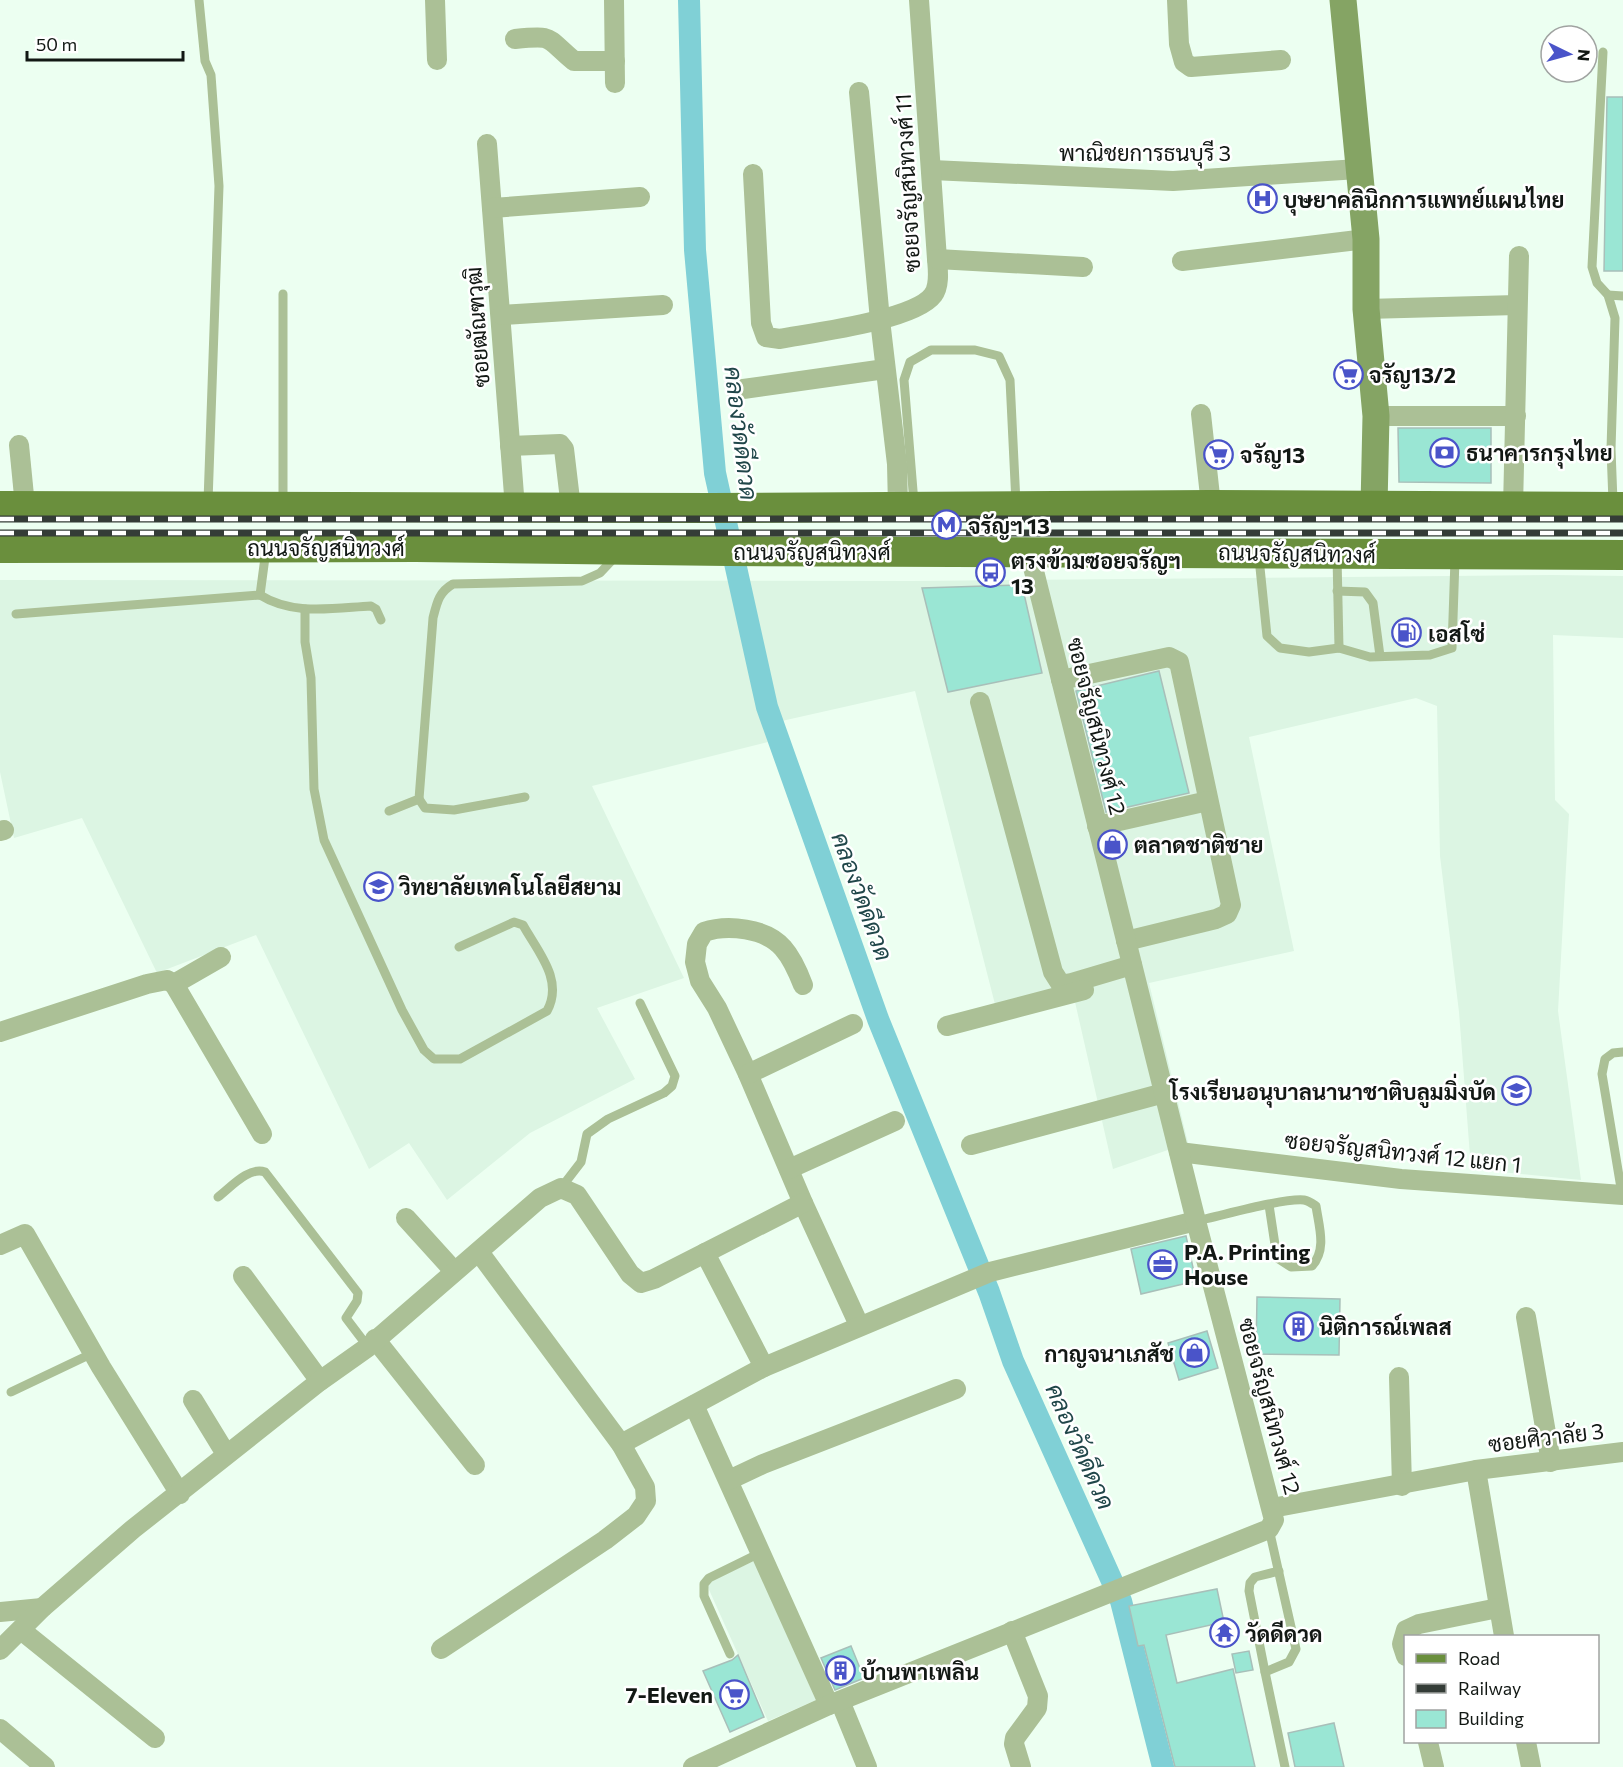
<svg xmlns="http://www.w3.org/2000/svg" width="1623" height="1767" font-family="Commissioner,Sarabun,sans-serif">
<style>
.built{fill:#dcf5e3}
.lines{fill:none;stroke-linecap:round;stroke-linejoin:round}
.canal{stroke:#80d0d6;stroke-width:22}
.building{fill:#9ae6d4;stroke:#a8bfb9;stroke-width:1.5}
.lane{stroke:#abc096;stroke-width:9}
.street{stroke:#abc096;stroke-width:20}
.secondary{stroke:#85a464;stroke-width:27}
.primary{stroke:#6a8f3d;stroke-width:30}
.rail-casing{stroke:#343c37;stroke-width:7}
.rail{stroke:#fff;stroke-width:4.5;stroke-dasharray:14;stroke-linecap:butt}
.labels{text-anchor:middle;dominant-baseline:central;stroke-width:5;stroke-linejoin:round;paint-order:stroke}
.street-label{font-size:22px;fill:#121814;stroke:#fff}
.poi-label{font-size:22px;font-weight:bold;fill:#121814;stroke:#fff;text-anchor:start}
.water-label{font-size:24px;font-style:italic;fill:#204649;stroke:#fff}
</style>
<rect width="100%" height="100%" fill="#ecfff1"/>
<g class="built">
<polygon points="1552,575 1623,576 1623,638 1553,635 1555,800 1569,814 1558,1011 1581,1180 1471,1169 1459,1012 1440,856 1437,706 1416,698 1249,737 1294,951 1149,983 1188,1143 1113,1169 1075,1002 999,1020 915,691 764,725 768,742 592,786 684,978 597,1008 635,1079 530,1133 447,1200 409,1143 369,1169 256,935 157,973 82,818 14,838 0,772 0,580 912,581"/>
<polygon points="754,1561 816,1700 768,1721 706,1583"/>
</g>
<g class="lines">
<polyline class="canal" points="689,0 695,250 715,473 767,707 878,1019 989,1292 1013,1361 1121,1601 1163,1767"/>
</g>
<g class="building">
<polygon points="1607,97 1623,97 1623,271 1604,271"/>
<polygon points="1398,428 1491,428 1491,483 1399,482"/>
<polygon points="1022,585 1042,673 948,692 922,588"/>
<polygon points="1159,671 1189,793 1106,812 1076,691"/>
<polygon points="1186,1236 1196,1281 1141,1294 1131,1249"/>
<polygon points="1257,1297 1340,1299 1339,1355 1256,1354"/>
<polygon points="1207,1331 1218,1368 1179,1380 1168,1343"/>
<polygon points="1217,1589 1224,1622 1166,1635 1177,1683 1233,1669 1255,1767 1175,1767 1144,1645 1138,1646 1129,1606"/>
<polygon points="851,1646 864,1678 835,1690 821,1658"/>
<polygon points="1249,1651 1253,1670 1236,1673 1232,1654"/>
<polygon points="738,1655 764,1717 730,1732 703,1671 732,1660"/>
<polygon points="1334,1723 1344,1767 1295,1767 1288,1733"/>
</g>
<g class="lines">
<g class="lane">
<polyline points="199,0 205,61 211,75 219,186 208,502"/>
<polyline points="1603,52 1592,267 1597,283 1608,295 1615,318 1611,449 1613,502"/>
<polyline points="1608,295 1623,296"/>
<polyline points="283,502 283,294"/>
<polyline points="914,503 904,380 910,362 931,350 975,350 999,356 1010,380 1016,503"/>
<polyline points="1337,557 1339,648"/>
<polyline points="1259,558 1267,636 1280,648 1309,652 1339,648 1370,657 1430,655 1452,648 1455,559"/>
<polyline points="1337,591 1365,592 1373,603 1380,656"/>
<polyline points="260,595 266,550"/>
<path d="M305 609V642L311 678 314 789 324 840 402 1010 424 1050 434 1059H460L547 1011C564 980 538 952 523 925L514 922 459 947"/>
<path d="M16 614 260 595C293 616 334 608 371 606L376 609 381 620"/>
<polyline points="419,799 425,808 454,810 525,797"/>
<path d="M389 811 419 799 433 618C437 602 439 592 453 584L582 581 600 573 616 556"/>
<polyline points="561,1188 581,1162 587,1134 608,1119 664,1093 672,1086 675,1076 640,1003"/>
<polyline points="1622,1194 1602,1074 1605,1059 1613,1053 1623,1052"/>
<path d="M218 1197C230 1188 249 1166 265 1172L358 1293 357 1301 346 1318 368 1347"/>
<path d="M1196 1221C1221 1216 1282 1198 1304 1200 1309 1201 1313 1204 1316 1206 1319 1227 1327 1249 1312 1266L1291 1267 1277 1258 1269 1205"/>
<polyline points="11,1392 93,1353"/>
<polyline points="1269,1529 1296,1649 1289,1662 1265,1672 1285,1767"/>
<polyline points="730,1654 704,1596 704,1584 709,1578 762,1552"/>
<polyline points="1265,1672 1249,1591 1250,1583 1255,1577 1279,1571"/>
</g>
<g class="street">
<polyline points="435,0 437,60"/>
<polyline points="614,0 615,83"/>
<polyline points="1177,0 1179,44 1184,62 1191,67 1281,60"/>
<path d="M515 39C555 35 545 37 574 61H615"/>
<polyline points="859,92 880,320 897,464 898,507"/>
<polyline points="487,144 515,508"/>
<polyline points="932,170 1173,181 1358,169"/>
<path d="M753 174 761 323 766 337 780 339C812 333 915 320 933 295 940 286 938 270 937 259L919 0"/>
<polyline points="492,208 640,197"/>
<polyline points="937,259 1083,267"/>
<polyline points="1182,261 1366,239"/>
<polyline points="1366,309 1517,305"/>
<polyline points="502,315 663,305"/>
<polyline points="736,390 885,369"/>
<polyline points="1201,414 1211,505"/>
<polyline points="1376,416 1516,416"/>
<polyline points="19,445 25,506"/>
<polyline points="510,446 560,444 564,449 571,508"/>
<polyline points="1513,507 1519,256"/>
<polyline points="1061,680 1169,657 1179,662 1231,905 1227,914 1216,919 1126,941"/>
<polyline points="980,702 1053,972 1060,983 1068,984 1132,965"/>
<polyline points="1097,826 1208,801"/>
<polyline points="0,831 4,830"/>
<polyline points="174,984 221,957"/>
<path d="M803 985C798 972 792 958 783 948 766 928 727 924 704 932L697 944 695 962 700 981 717 1008 748 1074 803 1203 859 1325"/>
<polyline points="947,1026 1084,990"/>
<polyline points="0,1032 147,984 167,980 174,984 262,1134"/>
<polyline points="748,1074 853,1024"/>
<polyline points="971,1145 1164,1093"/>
<polyline points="1179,1152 1401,1179 1623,1195"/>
<polyline points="789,1169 895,1121"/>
<polyline points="406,1218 454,1271"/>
<polyline points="0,1245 25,1234 101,1367 180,1494"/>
<polyline points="705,1253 764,1367"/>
<polyline points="243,1276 320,1381"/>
<polyline points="1526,1317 1551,1462"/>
<polyline points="375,1339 475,1465"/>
<polyline points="1399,1377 1402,1486"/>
<polyline points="193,1400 226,1454"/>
<polyline points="694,1405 829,1705"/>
<polyline points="621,1444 764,1367 990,1272 1196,1221"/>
<polyline points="1476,1470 1504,1636"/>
<polyline points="729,1480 763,1464 956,1389"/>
<polyline points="1272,1508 1476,1470 1623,1452"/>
<polyline points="0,1612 42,1608"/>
<polyline points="21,1630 155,1738"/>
<polyline points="1012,1631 1038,1696 1037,1708 1015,1738 1014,1744 1021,1767"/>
<polyline points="441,1649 605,1540 636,1516 646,1501 645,1487 621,1444 479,1252"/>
<polyline points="0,1650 42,1608 133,1529 320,1381 368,1347 540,1198 561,1188 577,1195 630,1274 641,1283 654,1279 803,1203"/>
<polyline points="1406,1656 1402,1644 1406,1630 1419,1624 1498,1608"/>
<polyline points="840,1701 867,1767"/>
<polyline points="0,1729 45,1767"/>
<polyline points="1428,1742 1434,1767"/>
<polyline points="1526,1742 1531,1767"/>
<polyline points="693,1767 829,1705 1269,1529 1274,1520 1196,1221 1029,551"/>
</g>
<polyline class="secondary" points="1343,0 1366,239 1366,309 1376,416 1374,506"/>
<g class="primary">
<polyline points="0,506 711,508 1211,505 1623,507"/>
<polyline points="0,548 416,547 728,551 1623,555"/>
</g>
<defs>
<g id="rail">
<polyline points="0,519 1623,519"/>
<polyline points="0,533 1623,533"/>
</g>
</defs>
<use href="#rail" class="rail-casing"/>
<use href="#rail" class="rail"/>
</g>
<defs>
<symbol id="hospital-ring" viewBox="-11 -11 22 22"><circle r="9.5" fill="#fff" stroke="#4a54c9" stroke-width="1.5"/><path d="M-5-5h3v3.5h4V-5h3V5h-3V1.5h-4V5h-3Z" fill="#4a54c9"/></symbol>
<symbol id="supermarket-ring" viewBox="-11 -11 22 22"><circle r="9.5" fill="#fff" stroke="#4a54c9" stroke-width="1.5"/><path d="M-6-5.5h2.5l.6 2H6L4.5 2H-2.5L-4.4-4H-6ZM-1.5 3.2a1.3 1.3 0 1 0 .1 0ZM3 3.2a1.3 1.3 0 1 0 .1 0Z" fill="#4a54c9"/></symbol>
<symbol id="bank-ring" viewBox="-11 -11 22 22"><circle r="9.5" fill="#fff" stroke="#4a54c9" stroke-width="1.5"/><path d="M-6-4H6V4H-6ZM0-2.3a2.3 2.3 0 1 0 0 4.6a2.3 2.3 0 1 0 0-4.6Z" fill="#4a54c9"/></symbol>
<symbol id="metro-ring" viewBox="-11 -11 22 22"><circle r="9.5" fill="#fff" stroke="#4a54c9" stroke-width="1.5"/><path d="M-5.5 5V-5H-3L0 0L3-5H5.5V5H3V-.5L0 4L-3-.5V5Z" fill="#4a54c9"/></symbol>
<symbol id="bus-ring" viewBox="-11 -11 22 22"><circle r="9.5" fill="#fff" stroke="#4a54c9" stroke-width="1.5"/><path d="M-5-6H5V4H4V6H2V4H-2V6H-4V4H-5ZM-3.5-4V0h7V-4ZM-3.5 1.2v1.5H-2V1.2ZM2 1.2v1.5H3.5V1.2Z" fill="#4a54c9"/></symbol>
<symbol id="fuel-ring" viewBox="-11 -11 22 22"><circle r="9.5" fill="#fff" stroke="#4a54c9" stroke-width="1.5"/><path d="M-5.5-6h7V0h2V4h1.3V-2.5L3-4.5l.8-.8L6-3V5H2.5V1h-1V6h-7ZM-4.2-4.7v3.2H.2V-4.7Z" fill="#4a54c9"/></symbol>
<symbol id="shop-ring" viewBox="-11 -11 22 22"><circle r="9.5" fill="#fff" stroke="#4a54c9" stroke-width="1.5"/><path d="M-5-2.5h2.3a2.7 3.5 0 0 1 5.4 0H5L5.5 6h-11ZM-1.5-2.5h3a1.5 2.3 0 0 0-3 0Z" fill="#4a54c9"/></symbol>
<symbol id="university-ring" viewBox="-11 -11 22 22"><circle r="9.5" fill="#fff" stroke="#4a54c9" stroke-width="1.5"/><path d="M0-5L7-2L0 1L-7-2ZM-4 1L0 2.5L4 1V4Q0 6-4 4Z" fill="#4a54c9"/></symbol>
<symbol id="school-ring" viewBox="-11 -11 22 22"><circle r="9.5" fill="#fff" stroke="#4a54c9" stroke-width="1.5"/><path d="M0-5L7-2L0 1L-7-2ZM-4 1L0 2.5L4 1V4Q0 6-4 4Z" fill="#4a54c9"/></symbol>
<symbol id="office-ring" viewBox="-11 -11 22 22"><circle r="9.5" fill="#fff" stroke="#4a54c9" stroke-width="1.5"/><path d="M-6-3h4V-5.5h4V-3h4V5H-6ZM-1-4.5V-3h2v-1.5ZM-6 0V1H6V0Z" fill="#4a54c9"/></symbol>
<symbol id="building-ring" viewBox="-11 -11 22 22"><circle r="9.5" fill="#fff" stroke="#4a54c9" stroke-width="1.5"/><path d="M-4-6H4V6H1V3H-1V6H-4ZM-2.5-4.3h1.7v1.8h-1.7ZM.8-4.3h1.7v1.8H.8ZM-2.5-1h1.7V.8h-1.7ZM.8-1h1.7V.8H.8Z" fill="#4a54c9"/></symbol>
<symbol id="temple-ring" viewBox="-11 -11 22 22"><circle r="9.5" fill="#fff" stroke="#4a54c9" stroke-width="1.5"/><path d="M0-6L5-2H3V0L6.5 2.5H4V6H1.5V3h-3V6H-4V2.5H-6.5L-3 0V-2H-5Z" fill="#4a54c9"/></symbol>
</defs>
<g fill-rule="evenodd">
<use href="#hospital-ring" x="1246" y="182" width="33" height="33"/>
<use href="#supermarket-ring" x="1332" y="358" width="33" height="33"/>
<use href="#bank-ring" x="1428" y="436" width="33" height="33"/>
<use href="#supermarket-ring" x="1202" y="438" width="33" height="33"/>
<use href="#metro-ring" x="930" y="508" width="33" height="33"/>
<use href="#bus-ring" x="974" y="556" width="33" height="33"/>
<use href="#fuel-ring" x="1390" y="616" width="33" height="33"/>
<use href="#shop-ring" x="1096" y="828" width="33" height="33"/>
<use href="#university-ring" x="362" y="870" width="33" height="33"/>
<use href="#school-ring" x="1500" y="1074" width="33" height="33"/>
<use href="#office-ring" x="1146" y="1248" width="33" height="33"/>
<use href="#building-ring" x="1282" y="1310" width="33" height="33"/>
<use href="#shop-ring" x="1178" y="1336" width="33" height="33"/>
<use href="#temple-ring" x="1208" y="1616" width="33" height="33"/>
<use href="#building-ring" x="824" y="1654" width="33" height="33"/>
<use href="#supermarket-ring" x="718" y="1678" width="33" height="33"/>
</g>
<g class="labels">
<g class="street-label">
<text x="1145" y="152">พาณิชยการธนบุรี 3</text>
<text transform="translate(907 183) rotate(-93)">ซอยจรัญสนิทวงศ์ 11</text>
<text transform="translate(477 327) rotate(-94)">ซอยฒัณฑวุฒิ</text>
<text x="326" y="547">ถนนจรัญสนิทวงศ์</text>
<text x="812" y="551">ถนนจรัญสนิทวงศ์</text>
<text transform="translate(1297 553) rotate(1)">ถนนจรัญสนิทวงศ์</text>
<text transform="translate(1097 726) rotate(76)">ซอยจรัญสนิทวงศ์ 12</text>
<text transform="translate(1403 1152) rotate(6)">ซอยจรัญสนิทวงศ์ 12 แยก 1</text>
<text transform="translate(1270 1406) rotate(75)">ซอยจรัญสนิทวงศ์ 12</text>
<text transform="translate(1546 1437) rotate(-7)">ซอยศิวาลัย 3</text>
</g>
<g class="poi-label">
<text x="1283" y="199">บุษยาคลินิกการแพทย์แผนไทย</text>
<text x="1369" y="374">จรัญ13/2</text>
<text x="1466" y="452">ธนาคารกรุงไทย</text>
<text x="1240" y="454">จรัญ13</text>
<text x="968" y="525">จรัญฯ 13</text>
<text x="1011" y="560">ตรงข้ามซอยจรัญฯ<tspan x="1011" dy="25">13</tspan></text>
<text x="1428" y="633">เอสโซ่</text>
<text x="1134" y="844">ตลาดชาติชาย</text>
<text x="399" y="886">วิทยาลัยเทคโนโลยีสยาม</text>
<text x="1496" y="1091" text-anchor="end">โรงเรียนอนุบาลนานาชาติบลูมมิ่งบัด</text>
<text x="1184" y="1251">P.A. Printing<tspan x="1184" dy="25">House</tspan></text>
<text x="1319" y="1326">นิติการณ์เพลส</text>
<text x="1174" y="1353" text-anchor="end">กาญจนาเภสัช</text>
<text x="1245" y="1633">วัดดีดวด</text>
<text x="861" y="1671">บ้านพาเพลิน</text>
<text x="713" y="1694" text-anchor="end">7-Eleven</text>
</g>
<g class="water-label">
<text transform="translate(742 433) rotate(83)">คลองวัดดีดวด</text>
<text transform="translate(863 896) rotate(70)">คลองวัดดีดวด</text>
<text transform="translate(1081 1446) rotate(66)">คลองวัดดีดวด</text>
</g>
</g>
<rect x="1404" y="1635" width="195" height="108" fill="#ffffff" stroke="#a0a3a1" stroke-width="1.5"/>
<rect x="1416" y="1654" width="30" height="9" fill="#6a8f3d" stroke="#a0a3a1" stroke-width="1.5"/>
<text x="1458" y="1665" font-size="18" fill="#121814">Road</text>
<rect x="1416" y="1684" width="30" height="9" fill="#343c37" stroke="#a0a3a1" stroke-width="1.5"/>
<text x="1458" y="1695" font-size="18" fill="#121814">Railway</text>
<rect x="1416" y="1710" width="30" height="18" fill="#9ae6d4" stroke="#a0a3a1" stroke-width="1.5"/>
<text x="1458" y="1725" font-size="18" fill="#121814">Building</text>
<g transform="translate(1569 54) rotate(95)"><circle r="28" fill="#ffffff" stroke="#a0a3a1" stroke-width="1.5"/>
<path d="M0-4.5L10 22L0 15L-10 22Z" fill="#4a54c9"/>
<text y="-9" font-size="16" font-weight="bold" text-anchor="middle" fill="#121814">N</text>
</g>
<path d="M27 51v9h156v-9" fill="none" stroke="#121814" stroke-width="3"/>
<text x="36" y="51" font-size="18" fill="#121814" stroke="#ffffff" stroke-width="4.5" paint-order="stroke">50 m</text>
</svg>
